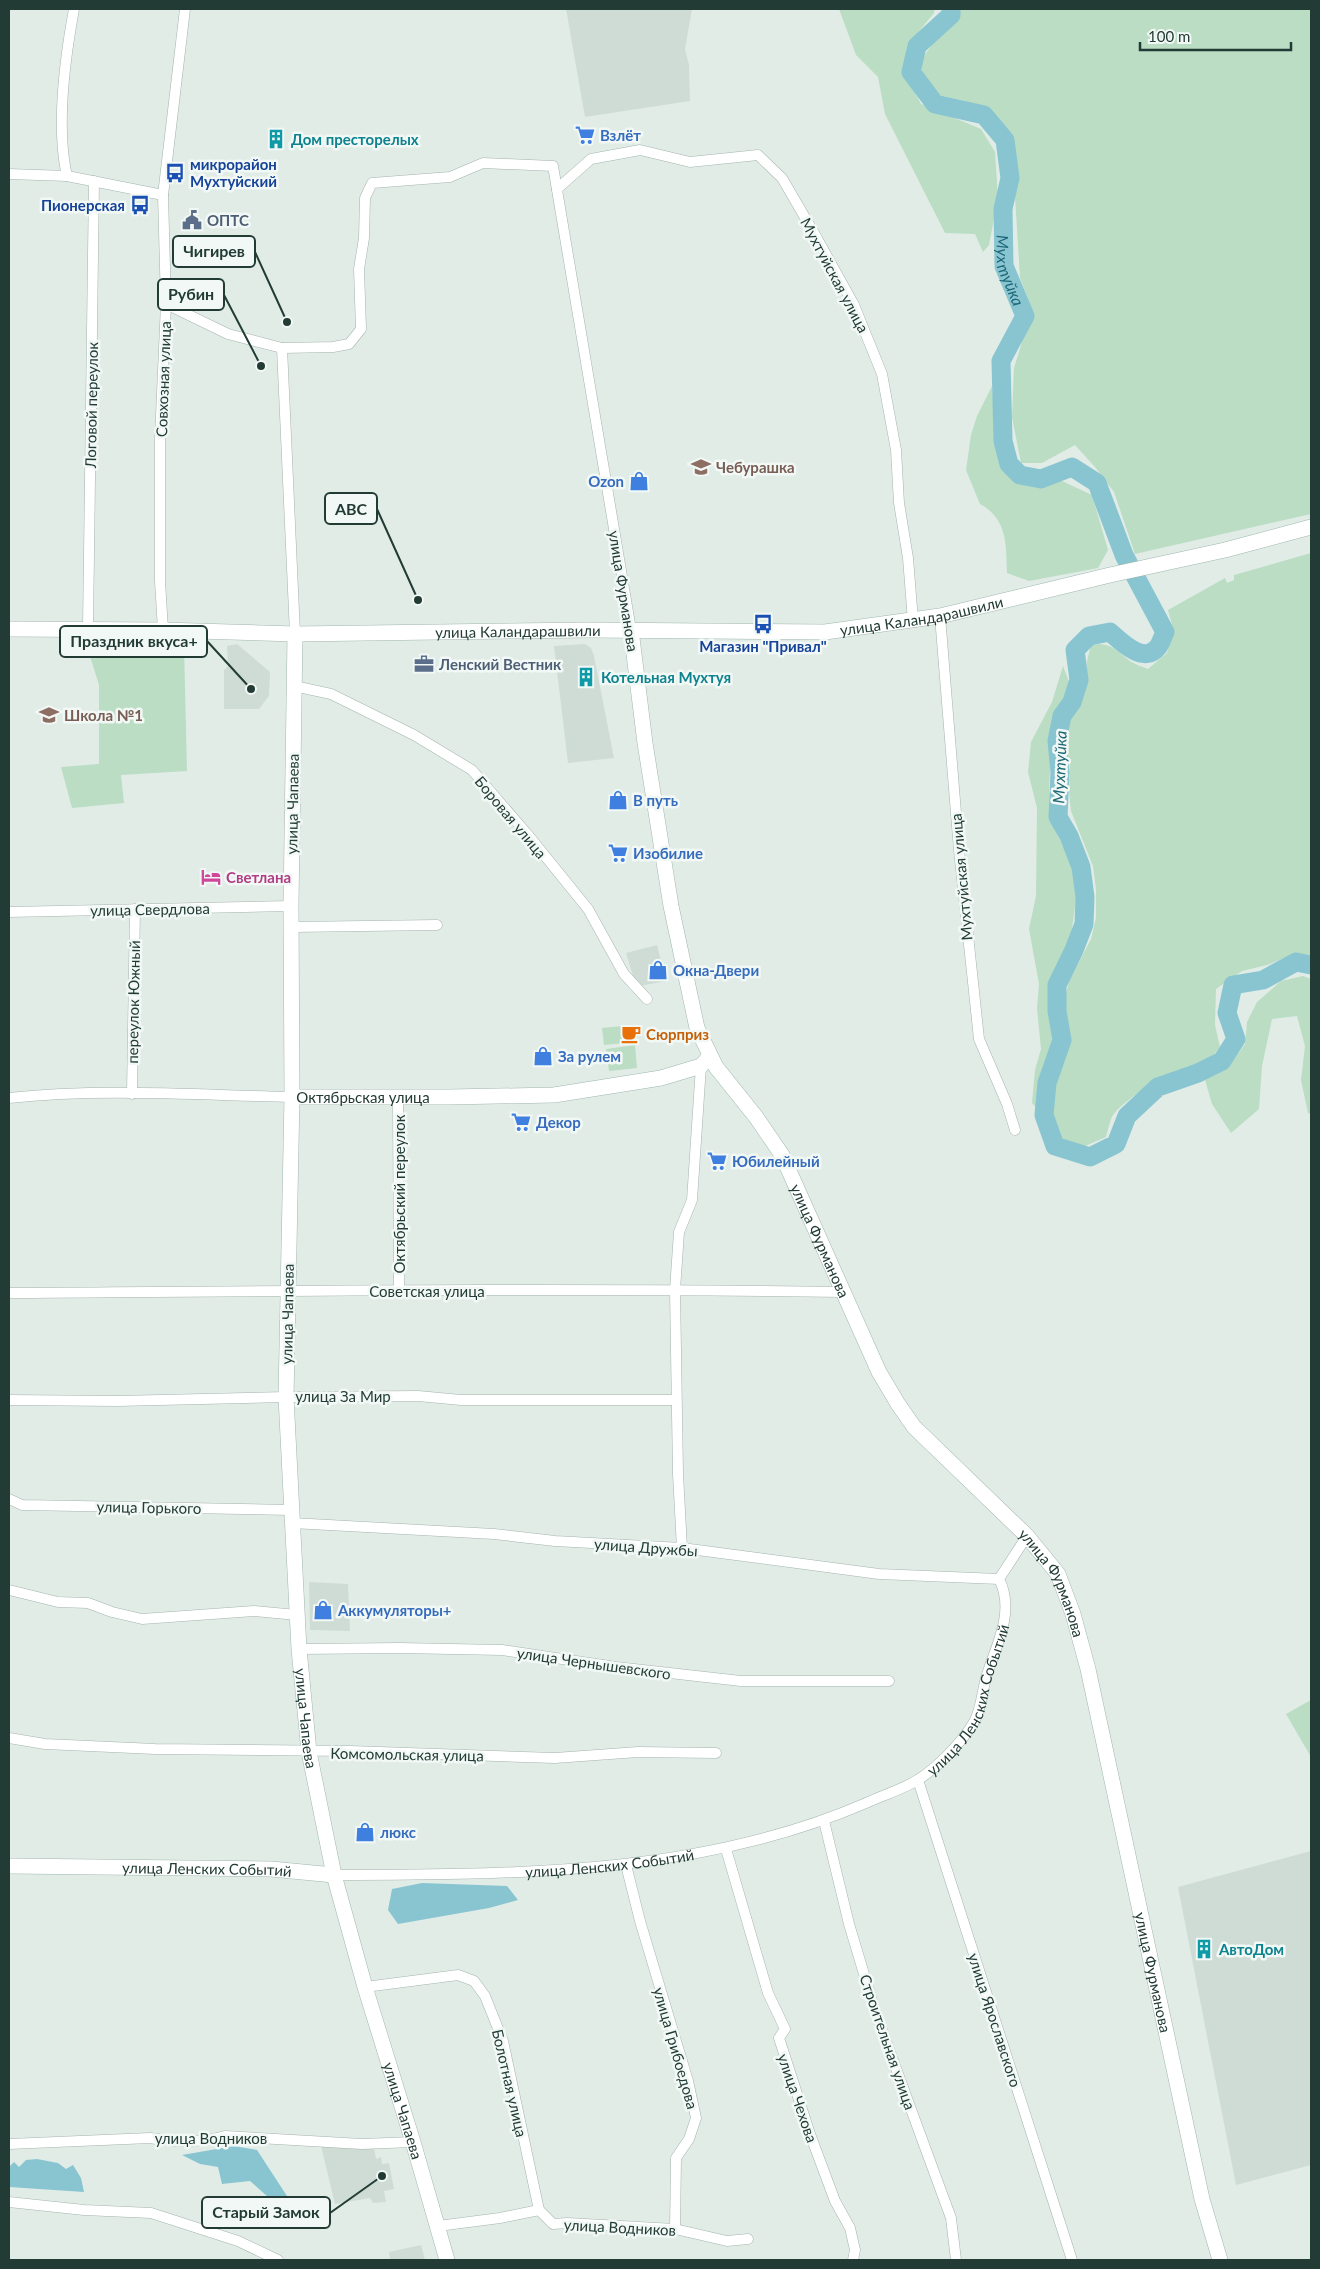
<svg xmlns="http://www.w3.org/2000/svg" width="1320" height="2269" font-family="Lato,sans-serif">
<style>
.built{fill:#cfdcd6}
.green{fill:#baddc4}
.water{fill:#89c5d1}
.lines{fill:none;stroke-linecap:round;stroke-linejoin:round}
.river{stroke:#89c5d1;stroke-width:19}
.street-casing{stroke:#a4b4ae;stroke-width:11}
.secondary-casing{stroke:#a0b7af;stroke-width:16}
.street{stroke:#fff;stroke-width:10}
.secondary{stroke:#fff;stroke-width:15}
.labels{text-anchor:middle;dominant-baseline:central;stroke-width:5;stroke-linejoin:round;paint-order:stroke}
.shop-label{font-size:15px;font-weight:bold;fill:#366cbe;stroke:#f2f8f5;text-anchor:start}
.culture-label{font-size:15px;font-weight:bold;fill:#0d838f;stroke:#f2f8f5;text-anchor:start}
.transit-label{font-size:15px;font-weight:bold;fill:#164399;stroke:#f2f8f5;text-anchor:start}
.service-label{font-size:15px;font-weight:bold;fill:#4e5e75;stroke:#f2f8f5;text-anchor:start}
.street-label{font-size:15px;fill:#223c35;stroke:#f2f8f5}
.education-label{font-size:15px;font-weight:bold;fill:#785e54;stroke:#f2f8f5;text-anchor:start}
.hotel-label{font-size:15px;font-weight:bold;fill:#b23c85;stroke:#f2f8f5;text-anchor:start}
.food-label{font-size:15px;font-weight:bold;fill:#c56008;stroke:#f2f8f5;text-anchor:start}
.water-label{font-size:16px;font-style:italic;fill:#1c6878;stroke:#f2f8f5}
.leader{fill:none;stroke:#223c35;stroke-width:2}
.callout-dot{fill:#223c35;stroke:#f2f8f5;stroke-width:2}
.callout{fill:#f2f8f5;stroke:#223c35;stroke-width:2}
.callout-label{font-size:16px;text-anchor:middle;font-weight:bold;fill:#223c35}
</style>
<rect width="100%" height="100%" fill="#e1ece7"/>
<g class="built">
<polygon points="566,9 692,9 685,49 689,65 690,101 585,117"/>
<polygon points="237,644 270,672 269,696 259,709 224,709 224,670 228,666 227,646"/>
<polygon points="585,644 591,648 594,656 614,758 568,763 554,646"/>
<polygon points="657,945 666,981 640,986 633,976 626,953"/>
<polygon points="309,1582 348,1584 350,1631 310,1630"/>
<polygon points="1311,1851 1311,2165 1236,2185 1178,1887"/>
<polygon points="321,2146 374,2148 376,2159 381,2157 382,2164 389,2163 394,2189 384,2191 386,2202 373,2203 370,2198 335,2204"/>
<polygon points="421,2245 425,2260 390,2260 389,2252"/>
</g>
<g class="green">
<polygon points="839,9 934,9 934,13 907,46 904,72 921,104 981,129 995,152 998,198 989,245 983,252 975,234 945,233 885,114 878,77 856,55"/>
<polygon points="955,9 1311,9 1311,514 1135,554 1114,492 1095,467 1075,445 1042,463 1021,463 1012,417 1014,368 1032,309 1020,278 1012,147 996,117 965,101 934,94 923,76 920,62 937,37 955,20"/>
<path d="M992 386 996 437 1016 482 1062 481 1092 495 1108 550 1098 568 1029 581 1007 573C1006 546 1008 519 980 504L966 470 971 435 977 416Z"/>
<path d="M1311 553V956L1297 953 1267 965 1242 971 1216 989 1215 1025 1220 1047C1205 1069 1189 1067 1167 1076 1153 1081 1122 1103 1113 1115 1110 1120 1108 1130 1106 1137L1085 1146 1060 1139 1050 1113 1060 1057 1066 1046 1068 1031 1063 1007 1069 981 1091 939 1096 918V889L1093 866 1071 811 1069 792 1070 767 1064 734 1086 687 1087 661 1091 645C1110 641 1116 651 1130 661 1135 664 1142 667 1148 669L1167 653 1173 628 1168 610 1225 578 1227 583 1234 580V575Z"/>
<polygon points="85,640 157,640 184,646 187,771 121,775 124,803 72,808 61,767 99,764 99,685"/>
<polygon points="1063,666 1071,687 1058,712 1052,734 1049,790 1051,822 1072,864 1076,900 1071,935 1052,976 1052,1015 1054,1041 1039,1111 1032,1103 1035,1070 1041,1049 1037,1008 1039,984 1029,929 1036,896 1037,808 1028,772 1031,742 1052,702"/>
<polygon points="1303,976 1311,979 1311,1114 1308,1113 1301,1080 1305,1046 1297,1016 1272,1019 1262,1066 1259,1109 1231,1133 1212,1104 1205,1080 1228,1068 1245,1044 1247,1022 1257,1002 1281,981"/>
<polygon points="623,1026 625,1043 604,1045 602,1028"/>
<polygon points="635,1045 637,1068 609,1071 606,1049"/>
<polygon points="1311,1700 1311,1757 1286,1714"/>
</g>
<g class="water">
<polygon points="422,1883 507,1886 518,1900 489,1908 398,1924 388,1910 392,1889"/>
<polygon points="234,2146 257,2150 287,2196 276,2204 250,2181 222,2184 218,2167 200,2164 182,2155"/>
<polygon points="37,2159 58,2163 66,2169 73,2165 81,2178 84,2192 9,2187 9,2167 14,2162 19,2167 26,2160"/>
</g>
<g class="lines">
<path class="river" id="s1" d="M951 9V15L917 46 911 72 935 104 984 115 1005 140 1010 178 1003 209 1004 266 1025 316 1001 361 1003 441 1009 464 1020 475 1041 479 1072 467 1097 483 1124 555 1165 632C1163 636 1161 643 1158 647 1144 665 1121 642 1110 632L1089 636 1075 650 1079 680 1072 702 1062 716 1057 741 1060 772 1058 817 1069 836 1081 867 1085 897 1084 924 1074 950 1057 985V1011L1062 1040 1047 1083 1044 1115 1055 1146 1090 1157 1116 1144 1127 1116 1158 1087 1198 1073 1222 1061 1236 1039 1227 1013 1233 985 1263 980 1296 962 1311 965"/>
<defs>
<g id="street">
<polyline points="9,174 67,176 163,195"/>
<path d="M67 176C56 128 65 58 74 9"/>
<polyline points="557,189 591,159 640,150 690,162 758,155 782,178 814,233 854,305 882,374 896,450 899,503 908,558 913,621"/>
<polyline points="166,304 228,334 282,348 333,347 349,344 361,329 359,269 364,238 365,198 372,183 450,177 483,163 553,166 631,630"/>
<polyline points="282,348 295,634"/>
<polyline points="940,616 959,850 979,1039 1007,1104 1015,1130"/>
<polyline points="88,628 94,181"/>
<polyline points="163,630 160,581 160,438 166,304 163,195 185,9"/>
<polyline points="294,686 331,694 414,735 472,770 528,835 588,909 624,974 647,999"/>
<polyline points="9,912 291,906"/>
<polyline points="292,927 437,925"/>
<polyline points="132,1094 135,909"/>
<polyline points="398,1097 399,1291"/>
<path d="M9 1098C102 1088 198 1095 292 1097"/>
<path d="M9 1293C287 1291 566 1288 844 1292"/>
<polyline points="9,1400 117,1401 286,1397 418,1396 461,1400 676,1400"/>
<polyline points="9,1499 22,1505 291,1510"/>
<polyline points="292,1523 494,1534 555,1541 682,1548 879,1574 999,1579"/>
<polyline points="682,1548 678,1474 675,1290 679,1232 692,1200 701,1066"/>
<polyline points="9,1590 58,1602 88,1603 112,1612 142,1619 254,1611 297,1615"/>
<polyline points="299,1649 400,1648 502,1650 616,1667 741,1681 889,1681"/>
<polyline points="9,1738 45,1744 155,1749 350,1751 555,1758 638,1752 716,1753"/>
<polyline points="918,1780 1072,2260"/>
<polyline points="824,1821 849,1924 876,2014 951,2218 956,2260"/>
<polyline points="726,1849 768,1993 785,2029 779,2038 810,2134 835,2201 850,2228 855,2250 853,2260"/>
<polyline points="626,1865 640,1921 688,2081 696,2118 689,2139 676,2158 675,2229"/>
<path id="s2" d="M334 1875C515 1874 698 1876 866 1803 883 1795 904 1789 919 1779 938 1767 962 1742 974 1722 981 1710 982 1692 986 1678 995 1647 1016 1612 999 1579L1027 1536"/>
<polyline points="365,1987 458,1975 474,1981 485,1996 503,2041 539,2210"/>
<path d="M9 2144 150 2138C174 2142 201 2143 225 2136L362 2144 413 2142"/>
<polyline points="9,2202 84,2210 151,2213 238,2241 278,2260"/>
<polyline points="438,2226 500,2218 539,2210 553,2224 567,2223 675,2229 727,2241 748,2239"/>
</g>
<g id="secondary">
<path id="s3" d="M9 629 163 630 295 634 589 630 825 632 940 616 1110 575 1225 550 1311 527"/>
<path id="s4" d="M631 630 645 743 671 906 697 1028 716 1067 756 1117 782 1155 879 1372 898 1404 914 1427 1027 1536 1058 1574 1073 1614 1088 1669 1202 2199 1220 2260"/>
<path id="s5" d="M295 634 291 906 292 1097 286 1397 299 1649 309 1752 334 1875 365 1987 413 2142 447 2260"/>
<path id="s6" d="M292 1097H449L554 1095 661 1078 701 1066 710 1056"/>
<path id="s7" d="M9 1866 271 1869 334 1875"/>
</g>
</defs>
<use href="#street" class="street-casing"/>
<use href="#secondary" class="secondary-casing"/>
<use href="#street" class="street"/>
<use href="#secondary" class="secondary"/>
</g>
<defs>
<symbol id="supermarket-bare" viewBox="-9 -9 18 18"><path d="M-6-5.5h2.5l.6 2H6L4.5 2H-2.5L-4.4-4H-6ZM-1.5 3.2a1.3 1.3 0 1 0 .1 0ZM3 3.2a1.3 1.3 0 1 0 .1 0Z" fill="#3f7fe0" stroke="#f2f8f5" stroke-width="2.5" paint-order="stroke"/></symbol>
<symbol id="building-bare" viewBox="-9 -9 18 18"><path d="M-4-6H4V6H1V3H-1V6H-4ZM-2.5-4.3h1.7v1.8h-1.7ZM.8-4.3h1.7v1.8H.8ZM-2.5-1h1.7V.8h-1.7ZM.8-1h1.7V.8H.8Z" fill="#0f9aa8" stroke="#f2f8f5" stroke-width="2.5" paint-order="stroke"/></symbol>
<symbol id="bus-bare" viewBox="-9 -9 18 18"><path d="M-5-6H5V4H4V6H2V4H-2V6H-4V4H-5ZM-3.5-4V0h7V-4ZM-3.5 1.2v1.5H-2V1.2ZM2 1.2v1.5H3.5V1.2Z" fill="#1a4fb4" stroke="#f2f8f5" stroke-width="2.5" paint-order="stroke"/></symbol>
<symbol id="civic-bare" viewBox="-9 -9 18 18"><path d="M-.6-6.5H3V-4.5H.6V-3L4-1V1h2V6H-6V1h2V-1L-.6-3ZM-1.2 2.5V6h2.4V2.5Z" fill="#5c6f8a" stroke="#f2f8f5" stroke-width="2.5" paint-order="stroke"/></symbol>
<symbol id="school-bare" viewBox="-9 -9 18 18"><path d="M0-5L7-2L0 1L-7-2ZM-4 1L0 2.5L4 1V4Q0 6-4 4Z" fill="#8d6e63" stroke="#f2f8f5" stroke-width="2.5" paint-order="stroke"/></symbol>
<symbol id="shop-bare" viewBox="-9 -9 18 18"><path d="M-5-2.5h2.3a2.7 3.5 0 0 1 5.4 0H5L5.5 6h-11ZM-1.5-2.5h3a1.5 2.3 0 0 0-3 0Z" fill="#3f7fe0" stroke="#f2f8f5" stroke-width="2.5" paint-order="stroke"/></symbol>
<symbol id="office-bare" viewBox="-9 -9 18 18"><path d="M-6-3h4V-5.5h4V-3h4V5H-6ZM-1-4.5V-3h2v-1.5ZM-6 0V1H6V0Z" fill="#5c6f8a" stroke="#f2f8f5" stroke-width="2.5" paint-order="stroke"/></symbol>
<symbol id="hotel-bare" viewBox="-9 -9 18 18"><path d="M-6-4.5h1.5V1H6V5H4.5V3h-9V5H-6ZM-4 0a1.8 1.8 0 1 1 3.6 0ZM.5 0V-2.5h3Q6-2.5 6 0Z" fill="#d1479c" stroke="#f2f8f5" stroke-width="2.5" paint-order="stroke"/></symbol>
<symbol id="cafe-bare" viewBox="-9 -9 18 18"><path d="M-5.5-4.5H6V0H3Q3 3.5 0 3.5H-2.5Q-5.5 3.5-5.5 0ZM3-3.2v2h1.7v-2ZM-6 4.5H4V6H-6Z" fill="#e8710a" stroke="#f2f8f5" stroke-width="2.5" paint-order="stroke"/></symbol>
</defs>
<g fill-rule="evenodd">
<use href="#supermarket-bare" x="571" y="121" width="28" height="28"/>
<use href="#building-bare" x="262" y="125" width="28" height="28"/>
<use href="#bus-bare" x="161" y="159" width="28" height="28"/>
<use href="#bus-bare" x="126" y="191" width="28" height="28"/>
<use href="#civic-bare" x="178" y="206" width="28" height="28"/>
<use href="#school-bare" x="687" y="453" width="28" height="28"/>
<use href="#shop-bare" x="625" y="467" width="28" height="28"/>
<use href="#bus-bare" x="749" y="610" width="28" height="28"/>
<use href="#office-bare" x="410" y="650" width="28" height="28"/>
<use href="#building-bare" x="572" y="663" width="28" height="28"/>
<use href="#school-bare" x="35" y="701" width="28" height="28"/>
<use href="#shop-bare" x="604" y="786" width="28" height="28"/>
<use href="#supermarket-bare" x="604" y="839" width="28" height="28"/>
<use href="#hotel-bare" x="197" y="863" width="28" height="28"/>
<use href="#shop-bare" x="644" y="956" width="28" height="28"/>
<use href="#cafe-bare" x="617" y="1020" width="28" height="28"/>
<use href="#shop-bare" x="529" y="1042" width="28" height="28"/>
<use href="#supermarket-bare" x="507" y="1108" width="28" height="28"/>
<use href="#supermarket-bare" x="703" y="1147" width="28" height="28"/>
<use href="#shop-bare" x="309" y="1596" width="28" height="28"/>
<use href="#shop-bare" x="351" y="1818" width="28" height="28"/>
<use href="#building-bare" x="1190" y="1935" width="28" height="28"/>
</g>
<g class="labels">
<g class="shop-label">
<text x="600" y="135">Взлёт</text>
<text x="624" y="481" text-anchor="end">Ozon</text>
<text x="633" y="800">В путь</text>
<text x="633" y="853">Изобилие</text>
<text x="673" y="970">Окна-Двери</text>
<text x="558" y="1056">За рулем</text>
<text x="536" y="1122">Декор</text>
<text x="732" y="1161">Юбилейный</text>
<text x="338" y="1610">Аккумуляторы+</text>
<text x="380" y="1832">люкс</text>
</g>
<g class="culture-label">
<text x="291" y="139">Дом престорелых</text>
<text x="601" y="677">Котельная Мухтуя</text>
<text x="1219" y="1949">АвтоДом</text>
</g>
<g class="transit-label">
<text x="190" y="164">микрорайон<tspan x="190" dy="17">Мухтуйский</tspan></text>
<text x="125" y="205" text-anchor="end">Пионерская</text>
<text x="763" y="646" text-anchor="middle">Магазин "Привал"</text>
</g>
<g class="service-label">
<text x="207" y="220">ОПТС</text>
<text x="439" y="664">Ленский Вестник</text>
</g>
<g class="street-label">
<text transform="translate(835 275) rotate(62)">Мухтуйская улица</text>
<text transform="translate(163 379) rotate(-88)">Совхозная улица</text>
<text transform="translate(91 405) rotate(-89)">Логовой переулок</text>
<text transform="translate(624 591) rotate(81)">улица Фурманова</text>
<text stroke="none"><textPath href="#s3" startOffset="914">улица Каландарашвили</textPath></text>
<text stroke="none"><textPath href="#s3" startOffset="509">улица Каландарашвили</textPath></text>
<text transform="translate(292 804) rotate(-89)">улица Чапаева</text>
<text transform="translate(511 817) rotate(50)">Боровая улица</text>
<text transform="translate(961 877) rotate(-95)">Мухтуйская улица</text>
<text transform="translate(150 909) rotate(-1)">улица Свердлова</text>
<text transform="translate(133 1002) rotate(-89)">переулок Южный</text>
<text stroke="none"><textPath href="#s6" startOffset="71">Октябрьская улица</textPath></text>
<text transform="translate(399 1194) rotate(-90)">Октябрьский переулок</text>
<text stroke="none"><textPath href="#s4" startOffset="651">улица Фурманова</textPath></text>
<text x="427" y="1291">Советская улица</text>
<text transform="translate(287 1314) rotate(-89)">улица Чапаева</text>
<text x="343" y="1396">улица За Мир</text>
<text transform="translate(149 1507) rotate(1)">улица Горького</text>
<text transform="translate(646 1547) rotate(4)">улица Дружбы</text>
<text stroke="none"><textPath href="#s4" startOffset="1071">улица Фурманова</textPath></text>
<text transform="translate(594 1663) rotate(8)">улица Чернышевского</text>
<text stroke="none"><textPath href="#s2" startOffset="696">улица Ленских Событий</textPath></text>
<text stroke="none"><textPath href="#s5" startOffset="1085">улица Чапаева</textPath></text>
<text transform="translate(407 1754) rotate(1)">Комсомольская улица</text>
<text stroke="none"><textPath href="#s2" startOffset="276">улица Ленских Событий</textPath></text>
<text stroke="none"><textPath href="#s7" startOffset="198">улица Ленских Событий</textPath></text>
<text stroke="none"><textPath href="#s4" startOffset="1476">улица Фурманова</textPath></text>
<text transform="translate(995 2020) rotate(72)">улица Ярославского</text>
<text transform="translate(888 2042) rotate(71)">Строительная улица</text>
<text transform="translate(676 2048) rotate(74)">улица Грибоедова</text>
<text transform="translate(510 2083) rotate(77)">Болотная улица</text>
<text transform="translate(798 2098) rotate(71)">улица Чехова</text>
<text stroke="none"><textPath href="#s5" startOffset="1490">улица Чапаева</textPath></text>
<text x="211" y="2138">улица Водников</text>
<text transform="translate(620 2227) rotate(3)">улица Водников</text>
</g>
<g class="education-label">
<text x="716" y="467">Чебурашка</text>
<text x="64" y="715">Школа №1</text>
</g>
<g class="hotel-label">
<text x="226" y="877">Светлана</text>
</g>
<g class="food-label">
<text x="646" y="1034">Сюрприз</text>
</g>
<g class="water-label">
<text stroke="none"><textPath href="#s1" startOffset="334">Мухтуйка</textPath></text>
<text transform="translate(1059 767) rotate(-88)">Мухтуйка</text>
</g>
</g>
<path class="leader" d="M287 322L255 252M261 366L224 295M418 600L377 509M251 689L207 641M382 2176L330 2213"/>
<g class="callout-dot">
<circle cx="287" cy="322" r="5"/>
<circle cx="261" cy="366" r="5"/>
<circle cx="418" cy="600" r="5"/>
<circle cx="251" cy="689" r="5"/>
<circle cx="382" cy="2176" r="5"/>
</g>
<g class="callout">
<rect x="173" y="236" width="82" height="31" rx="5"/>
<rect x="158" y="279" width="66" height="31" rx="5"/>
<rect x="325" y="493" width="52" height="31" rx="5"/>
<rect x="60" y="626" width="147" height="31" rx="5"/>
<rect x="202" y="2197" width="128" height="31" rx="5"/>
</g>
<g class="callout-label">
<text x="214" y="257">Чигирев</text>
<text x="191" y="300">Рубин</text>
<text x="351" y="515">ABC</text>
<text x="134" y="647">Праздник вкуса+</text>
<text x="266" y="2218">Старый Замок</text>
</g>
<rect width="1320" height="2269" fill="none" stroke="#223c35" stroke-width="20"/>
<path d="M1140 42v8h151v-8" fill="none" stroke="#223c35" stroke-width="2.5"/>
<text x="1148" y="42" font-size="15" fill="#223c35" stroke="#f2f8f5" stroke-width="4" paint-order="stroke">100 m</text>
</svg>
